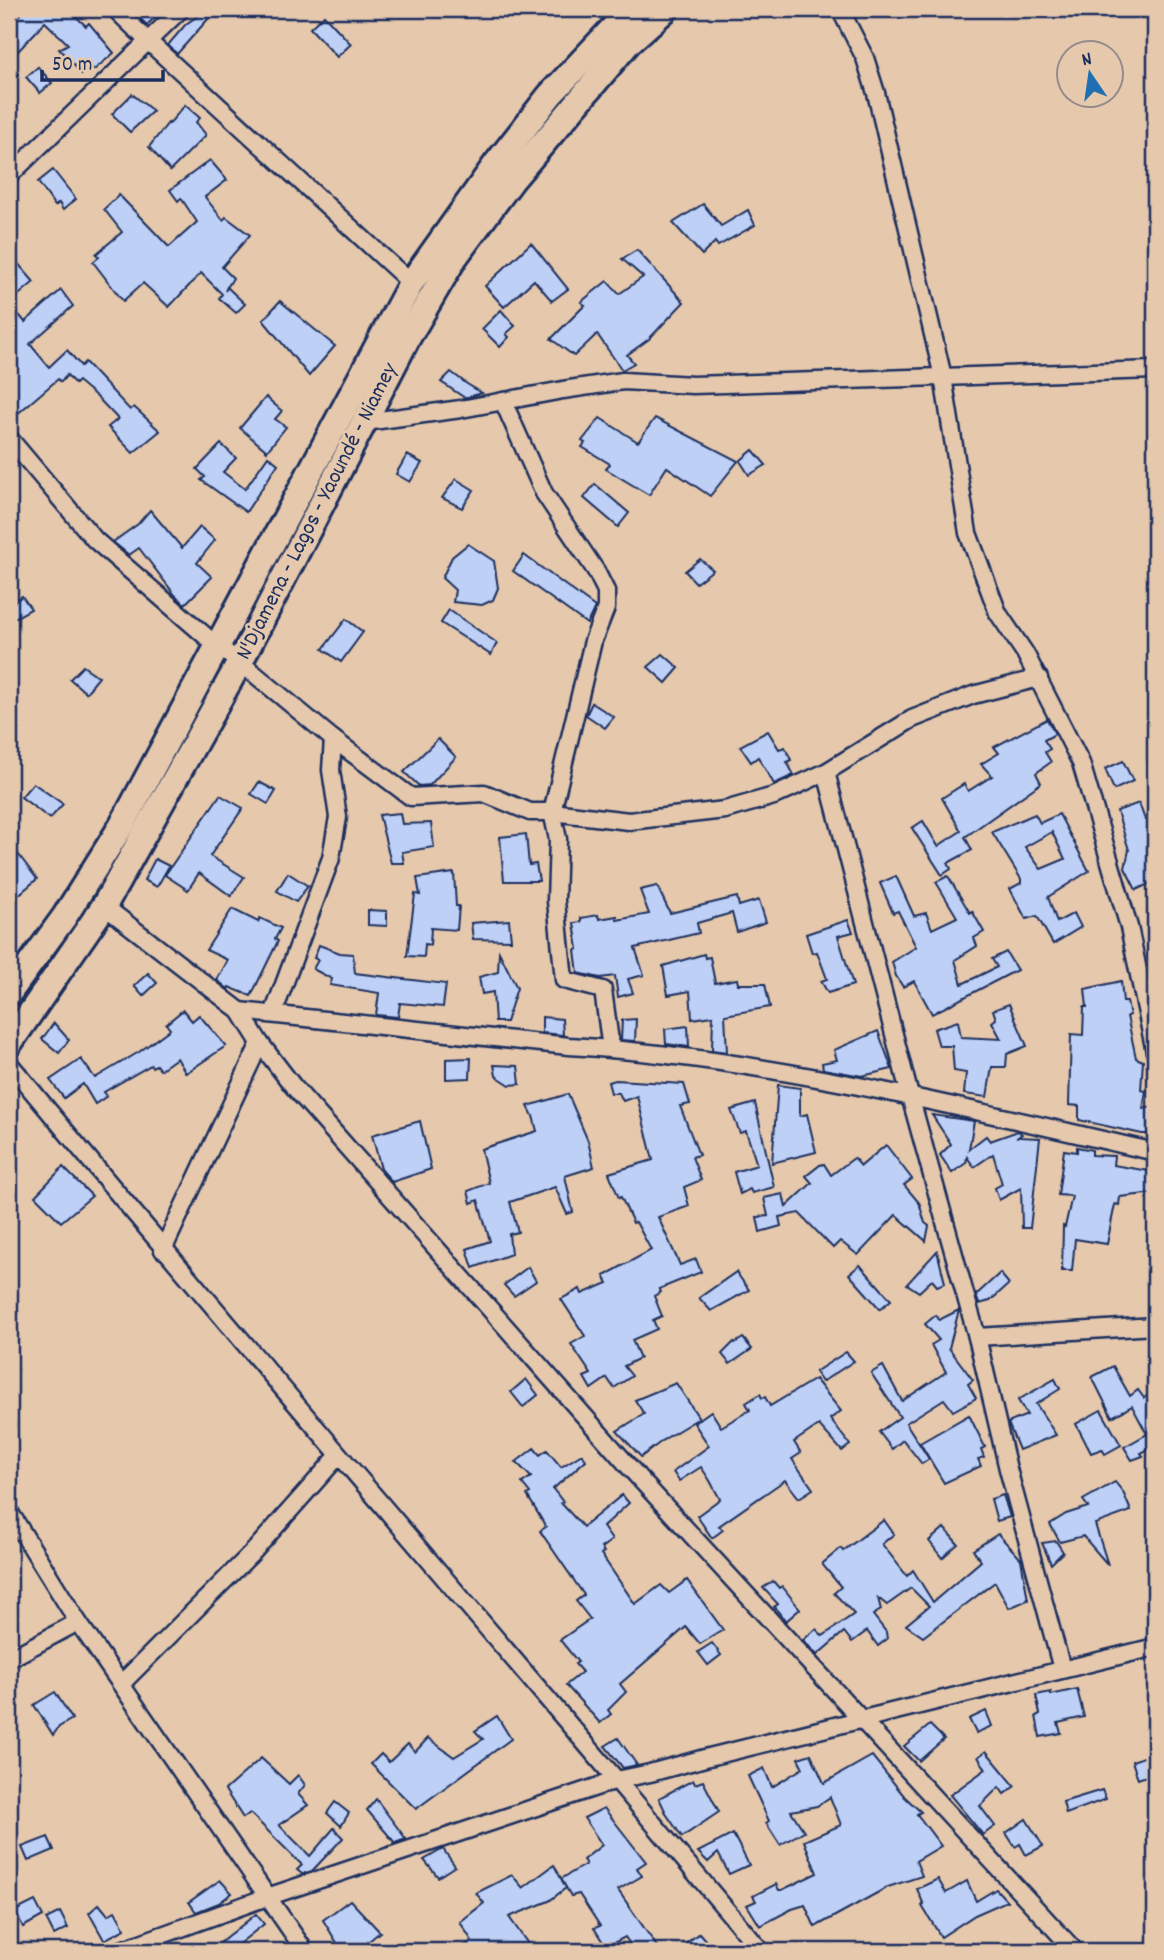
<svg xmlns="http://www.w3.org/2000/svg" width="1164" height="1960" font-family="Dekko,sans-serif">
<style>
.building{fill:#bed0f6;stroke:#1b2f5e;stroke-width:2;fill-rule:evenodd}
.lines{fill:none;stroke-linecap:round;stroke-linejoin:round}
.minor-casing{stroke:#1b2f5e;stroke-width:21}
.highway-casing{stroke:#1b2f5e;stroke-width:30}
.minor{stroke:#e6c9ad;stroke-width:16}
.highway{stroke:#e6c9ad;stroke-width:24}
.labels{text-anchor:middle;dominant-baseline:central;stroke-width:5;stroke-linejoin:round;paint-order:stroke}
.street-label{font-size:23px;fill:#1b2f5e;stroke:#e6c9ad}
</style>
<rect width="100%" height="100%" fill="#e6c9ad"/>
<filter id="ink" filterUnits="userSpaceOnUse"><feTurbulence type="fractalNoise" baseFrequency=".0143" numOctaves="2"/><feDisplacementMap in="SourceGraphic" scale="14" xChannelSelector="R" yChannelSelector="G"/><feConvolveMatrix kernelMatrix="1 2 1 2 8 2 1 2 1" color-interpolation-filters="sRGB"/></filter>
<g filter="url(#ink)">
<g class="building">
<polygon points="26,9 68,9 86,26 89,23 114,53 94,70 90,66 82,74 59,49 68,44 45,22 9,61 9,26"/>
<polygon points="130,9 163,9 147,25"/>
<polygon points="208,9 217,9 177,54 168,45 186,24"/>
<polygon points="324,15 351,44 337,57 310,28"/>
<polygon points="38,67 52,83 40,93 26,77"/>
<polygon points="132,94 153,111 130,132 112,114"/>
<polygon points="185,105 200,118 196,122 206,135 170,171 149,147 168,123 169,124"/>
<polygon points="210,160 227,180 205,197 223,220 226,217 250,235 222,267 233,278 225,291 227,287 245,304 236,313 219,298 222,294 201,273 169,307 143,283 123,301 93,262 99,257 96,254 122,232 104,209 119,195 169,247 197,222 181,198 178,201 170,190"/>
<polygon points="53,170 76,199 63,210 59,203 55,206 38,182"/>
<polygon points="703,204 721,226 748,210 755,225 718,246 715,242 702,255 673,223"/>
<polygon points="531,243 568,289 552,301 534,280 504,307 485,286"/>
<polygon points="637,250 684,302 649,339 627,355 634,363 622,370 597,334 574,356 551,339 585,305 581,302 607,281 619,294 643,277 622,259"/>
<polygon points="9,253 34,282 9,303 25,322 61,290 73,306 30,344 49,367 67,350 81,366 85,362 130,410 134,407 160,431 133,453 108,427 118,419 97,397 78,381 75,384 67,375 61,382 58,379 9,421"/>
<polygon points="280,301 335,346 309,376 263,320"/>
<polygon points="501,310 515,326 506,334 509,337 500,347 482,329"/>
<polygon points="451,372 467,384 482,393 465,398 441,382"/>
<polygon points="266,397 282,411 275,419 286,427 267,451 240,428"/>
<polygon points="600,418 638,442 655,418 738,461 710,496 667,467 649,495 606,469 610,464 582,447 585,443 582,441"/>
<polygon points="221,444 236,458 223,472 245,489 268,456 278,464 246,512 201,480 205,477 197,469"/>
<polygon points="753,450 766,465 749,475 740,461"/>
<polygon points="407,455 422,463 410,482 396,474"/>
<polygon points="456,479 474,490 462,508 442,498"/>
<polygon points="595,484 629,513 618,527 584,498"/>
<polygon points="150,510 182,548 200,527 215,540 197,563 212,577 185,604 175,595 139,548 129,555 113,542 138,524"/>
<polygon points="468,544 494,561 498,588 493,600 482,605 453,602 455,590 442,578 452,557"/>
<polygon points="524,555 595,607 587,624 513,571"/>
<polygon points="700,559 713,570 696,583 685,571"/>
<polygon points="22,596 31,609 9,621 9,606"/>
<polygon points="449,610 497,643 491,655 441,623"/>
<polygon points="346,619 363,632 341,662 323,649"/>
<polygon points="663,654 679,668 666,683 648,667"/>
<polygon points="83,666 99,677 86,693 70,679"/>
<polygon points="592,703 614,717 605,728 586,715"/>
<polygon points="1047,719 1055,734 1044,740 1050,749 1045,752 1051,762 1036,773 1041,783 965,837 972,850 948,863 951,869 942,875 912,828 923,821 938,846 961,831 942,798 964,784 968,791 992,776 981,764 999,753 994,747"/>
<polygon points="768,731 779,749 785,747 791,760 787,762 794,775 774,784 758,757 751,762 740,746"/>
<polygon points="438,739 456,757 430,785 419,786 404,772"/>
<polygon points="1123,761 1133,781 1114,790 1105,769"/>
<polygon points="259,782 276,791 268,804 251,794"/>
<polygon points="33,783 63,804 50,819 21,797"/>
<polygon points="220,795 243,808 210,856 244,877 231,896 199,873 188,890 165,875"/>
<polygon points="1139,803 1145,820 1148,819 1155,837 1155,881 1136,890 1125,868 1129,850 1117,811"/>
<polygon points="400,813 402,824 431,823 434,847 402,852 404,863 391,863 379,815"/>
<path d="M1035 814 1040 823 1059 814 1089 871 1048 897 1057 922 1074 913 1081 927 1053 944 1037 916 1026 919 1010 889 1021 883V879L992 832ZM1052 832 1065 859 1041 869 1025 847Z"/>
<polygon points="526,834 529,865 536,864 539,881 504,881 500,837"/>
<polygon points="9,842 37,879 9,903"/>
<polygon points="155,859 169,866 157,887 144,880"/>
<polygon points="288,873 308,886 296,902 277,891"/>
<polygon points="454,873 456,906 459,906 457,930 431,928 430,945 425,944 424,957 407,956 415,894 420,895 417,878"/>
<polygon points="896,876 914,916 926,913 932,929 957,917 936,882 948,876 970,913 972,911 984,932 974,938 977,946 955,960 962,984 997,967 992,959 1006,952 1017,970 932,1014 914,981 903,987 896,976 892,962 916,947 898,911 893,913 880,883"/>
<polygon points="657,886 670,913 737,897 739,906 759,900 766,922 737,932 732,913 697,923 699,933 635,948 644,975 628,979 633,993 618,997 615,976 600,978 578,973 575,950 578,949 574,923 581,922 581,918 598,915 599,919 617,916 617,920 649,914 640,890"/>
<polygon points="232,909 258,922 260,918 281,928 275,939 278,941 251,996 229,987 228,989 217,980 228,960 206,950"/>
<polygon points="368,910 387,911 387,926 368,925"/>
<polygon points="509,920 511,940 473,939 471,923"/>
<polygon points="848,920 853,932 838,936 853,985 828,993 821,981 827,979 817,952 812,953 806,934"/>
<polygon points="319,945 340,953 353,954 355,973 446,984 443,1007 400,1003 398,1017 376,1015 379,993 330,985 332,979 313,969 318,960 314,958"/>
<polygon points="499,952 517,988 506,1022 495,1022 493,992 482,994 479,977 498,972"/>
<polygon points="704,954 705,958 710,957 715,983 737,979 738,984 765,984 770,1007 725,1015 727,1052 712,1050 713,1016 692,1019 690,991 668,995 663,966"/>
<polygon points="148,973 157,983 143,996 134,986"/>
<polygon points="1121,981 1123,1002 1127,1002 1130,1015 1127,1016 1136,1058 1143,1061 1141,1090 1146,1091 1143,1109 1152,1107 1155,1134 1142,1134 1079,1120 1079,1106 1069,1105 1071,1034 1083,1035 1084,1007 1087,1007 1085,989"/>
<polygon points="1009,1004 1027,1046 1007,1054 1006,1067 992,1067 987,1097 964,1094 966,1073 954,1071 952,1046 939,1046 934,1029 958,1021 961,1037 1001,1039 992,1022 996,1019 993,1010"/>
<polygon points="183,1010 192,1021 199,1015 226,1046 186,1073 177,1058 160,1070 156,1065 152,1067 151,1065 104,1092 107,1096 95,1104 83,1084 64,1098 50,1080 81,1059 95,1078 139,1052 170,1029 166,1024"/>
<polygon points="542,1017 562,1019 563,1035 542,1033"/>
<polygon points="636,1019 635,1041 621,1040 622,1020"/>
<polygon points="54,1023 69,1040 59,1053 42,1039"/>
<polygon points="688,1026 689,1047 666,1044 665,1029"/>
<polygon points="878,1031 892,1069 862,1076 823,1069 822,1063 837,1060 834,1050"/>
<polygon points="471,1058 470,1078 446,1079 446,1059"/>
<polygon points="494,1065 518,1066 520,1084 510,1085 496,1076"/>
<polygon points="616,1080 684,1084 690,1104 680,1106 699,1155 692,1157 701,1180 684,1187 689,1206 658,1217 680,1265 696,1259 701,1272 659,1289 661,1292 654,1296 662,1316 653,1320 657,1329 632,1340 640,1358 624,1366 632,1376 614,1388 607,1378 591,1389 584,1377 591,1374 571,1344 585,1336 561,1299 580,1289 582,1294 608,1283 604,1276 651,1250 636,1222 633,1223 621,1197 619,1198 609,1173 653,1160 637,1096 623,1101 619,1093 611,1093 608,1082"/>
<polygon points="778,1085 800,1088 800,1116 807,1114 816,1152 772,1163"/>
<polygon points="568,1094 588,1141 594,1167 565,1176 573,1212 567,1214 555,1187 510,1202 518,1232 509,1234 511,1254 473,1268 467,1249 490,1241 478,1200 471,1203 468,1191 489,1183 481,1149 537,1131 533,1116 528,1106"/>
<polygon points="755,1103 774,1187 752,1193 750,1189 740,1194 734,1172 757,1165 746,1131 740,1133 731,1110"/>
<polygon points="932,1115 974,1121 969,1149 986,1136 990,1141 1018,1131 1022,1134 1018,1137 1040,1138 1030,1228 1022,1228 1021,1188 999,1200 995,1188 1002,1184 993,1154 974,1167 967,1157 966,1163 952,1173 940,1155 951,1144"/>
<polygon points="420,1121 431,1169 392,1182 381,1169 372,1135"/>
<polygon points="886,1145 912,1179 904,1185 921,1205 920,1206 925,1223 929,1226 926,1241 896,1215 858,1255 840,1241 833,1248 799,1213 779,1217 781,1226 760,1232 757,1217 768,1216 764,1198 783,1194 786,1207 812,1183 806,1176 820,1165 824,1164 831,1175 854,1158 861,1166"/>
<polygon points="1077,1147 1092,1150 1092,1155 1114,1156 1113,1165 1155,1172 1155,1193 1120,1197 1119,1205 1115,1204 1107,1244 1075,1239 1072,1271 1062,1271 1063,1226 1065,1227 1072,1196 1058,1195 1064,1150 1077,1152"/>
<polygon points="63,1167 92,1196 61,1222 35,1196"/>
<polygon points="937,1251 945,1283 937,1286 932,1280 919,1292 907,1284"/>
<polygon points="860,1265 891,1300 880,1309 849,1274"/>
<polygon points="528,1267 536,1281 514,1296 504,1285"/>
<polygon points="736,1272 749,1290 711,1311 699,1298"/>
<polygon points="1000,1273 1009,1284 990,1301 979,1304 976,1295"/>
<polygon points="959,1310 949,1348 973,1380 968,1384 976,1398 953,1411 944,1399 906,1423 929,1459 922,1464 903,1440 892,1449 879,1432 900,1417 871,1373 883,1366 902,1401 946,1372 931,1345 939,1340 925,1324 936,1315 939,1320"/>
<polygon points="743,1338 752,1349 730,1364 722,1354 734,1342 735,1343"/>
<polygon points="846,1352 854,1361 822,1382 815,1372"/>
<polygon points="1113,1366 1130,1396 1138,1390 1144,1398 1155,1391 1155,1448 1154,1446 1141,1453 1143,1456 1132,1460 1124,1447 1147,1434 1132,1406 1112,1417 1092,1377"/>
<polygon points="526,1379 538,1395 523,1407 511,1392"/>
<polygon points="815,1379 841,1411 830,1419 850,1445 842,1451 819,1425 794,1442 801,1453 792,1459 813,1489 799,1498 785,1480 719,1526 723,1530 712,1538 697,1516 720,1499 709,1479 701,1467 679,1481 673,1472 709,1446 694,1423 711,1411 721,1427 750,1410 746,1403 760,1394 762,1398 765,1397 770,1406"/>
<polygon points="1055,1379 1060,1389 1036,1404 1056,1435 1019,1450 1008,1423 1027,1415 1018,1400"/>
<polygon points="676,1383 699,1418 666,1438 641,1457 617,1431 644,1414 635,1400"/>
<polygon points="1101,1410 1121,1445 1105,1454 1102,1449 1091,1453 1076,1424"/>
<polygon points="969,1415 985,1447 981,1449 984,1457 978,1459 981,1466 944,1483 920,1443"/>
<polygon points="534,1448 540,1455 547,1450 561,1467 582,1454 586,1460 553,1489 563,1502 561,1503 583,1527 622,1495 629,1503 603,1527 612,1540 601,1548 604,1552 601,1554 635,1604 661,1585 669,1593 687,1580 723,1630 700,1644 686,1627 620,1684 626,1692 608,1710 611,1714 600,1723 566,1685 582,1672 575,1664 578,1662 560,1640 590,1619 576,1601 584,1595 540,1531 546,1527 527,1495 530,1493 522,1483 531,1477 516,1462"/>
<polygon points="1115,1482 1123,1492 1131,1511 1095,1524 1108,1565 1083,1536 1060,1542 1050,1524 1066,1514 1088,1507 1083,1500"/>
<polygon points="1003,1495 1010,1517 997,1521 991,1499"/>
<polygon points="884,1520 894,1534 882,1544 907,1576 913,1570 933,1602 981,1561 973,1550 998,1534 1021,1559 1028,1600 1009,1608 995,1582 923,1637 906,1625 929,1606 911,1588 887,1605 878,1598 881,1610 873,1615 886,1632 887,1639 878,1646 867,1631 852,1642 844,1632 817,1655 803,1640 816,1629 823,1636 854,1614 834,1593 841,1587 822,1564 841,1548 843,1551"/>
<polygon points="944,1528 958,1544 942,1558 929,1541"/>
<polygon points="1056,1541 1063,1552 1051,1564 1042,1543"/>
<polygon points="773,1581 779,1588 782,1586 800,1609 786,1621 774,1607 778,1604 763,1588"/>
<polygon points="712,1643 721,1655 708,1665 698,1652"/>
<polygon points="1077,1689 1084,1717 1058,1723 1061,1733 1040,1737 1036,1716 1040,1714 1036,1695 1051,1692 1051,1695"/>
<polygon points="55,1692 72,1719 59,1727 53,1735 34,1705"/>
<polygon points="986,1711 992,1726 976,1733 969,1719"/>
<polygon points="497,1716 511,1739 416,1809 371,1764 381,1754 389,1762 408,1744 415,1752 428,1738 454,1757 483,1739 475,1731"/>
<polygon points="930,1725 944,1739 919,1761 904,1746"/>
<polygon points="618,1738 637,1765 623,1768 605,1746"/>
<polygon points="986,1751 1015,1786 1004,1794 999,1787 980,1806 995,1826 983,1835 950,1795 986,1769 978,1757"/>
<polygon points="1155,1753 1155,1773 1138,1779 1132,1761"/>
<polygon points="811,1754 824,1783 872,1756 905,1797 921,1812 917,1814 941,1846 916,1861 922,1876 888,1887 815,1927 805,1905 792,1909 760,1926 747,1905 756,1901 753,1896 776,1884 779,1890 782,1890 817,1873 804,1841 841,1825 830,1797 817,1806 791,1811 804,1831 780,1845 766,1823 769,1821 748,1776 764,1768 772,1787 803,1768 798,1758"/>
<polygon points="261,1758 289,1784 298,1775 305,1785 298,1794 308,1805 279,1825 310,1856 334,1828 343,1838 312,1871 302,1874 297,1870 302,1865 250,1813 243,1818 225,1790"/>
<polygon points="693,1780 695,1784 703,1781 719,1812 682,1837 667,1815 659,1798"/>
<polygon points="1102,1790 1106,1799 1066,1814 1063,1802"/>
<polygon points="376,1799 406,1839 395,1843 367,1810"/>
<polygon points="335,1802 349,1813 341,1826 327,1813"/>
<polygon points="604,1808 646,1862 637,1868 642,1876 618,1890 660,1951 635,1951 625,1937 606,1947 594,1928 600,1926 579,1894 571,1896 561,1879 586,1864 583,1860 602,1845 584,1818"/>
<polygon points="1026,1819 1043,1846 1026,1855 1020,1844 1015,1847 1006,1833"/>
<polygon points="733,1834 749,1865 729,1874 718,1853 708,1862 698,1852"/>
<polygon points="48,1837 54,1850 28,1861 22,1847"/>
<polygon points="443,1849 455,1866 438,1877 424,1860"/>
<polygon points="554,1865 566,1888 549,1901 509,1917 533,1951 457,1951 472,1941 460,1922 484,1903 476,1893 512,1875 523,1888"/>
<polygon points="938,1879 946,1893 967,1881 976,1901 996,1889 1007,1901 975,1915 941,1937 922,1906 924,1905 917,1889"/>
<polygon points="220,1880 232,1893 219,1903 196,1912 189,1902"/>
<polygon points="350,1900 380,1932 357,1951 342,1951 323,1920"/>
<polygon points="35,1901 43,1916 23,1927 15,1911"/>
<polygon points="99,1904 108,1915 115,1911 125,1929 104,1940 89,1913"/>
<polygon points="60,1912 68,1928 54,1935 46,1919"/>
<polygon points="256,1914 264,1924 230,1951 210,1951"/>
<polygon points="699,1933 715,1951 677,1951"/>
</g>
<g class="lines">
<defs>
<g id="minor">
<polyline points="115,9 149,42 411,283"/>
<polyline points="840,9 865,58 876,93 943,377 968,533 998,613 1025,653 1081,763 1129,927 1155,1052"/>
<polyline points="9,176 181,9"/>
<polyline points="503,401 544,493 596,571 606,591 606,608 593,641 552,812 558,839 556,901 564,980 603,990 611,1049"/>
<polyline points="365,422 461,409 563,390 623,381 693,385 1155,370"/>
<polyline points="9,438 95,540 217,646 240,662 333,739 411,797 484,793 530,812 552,812 629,821 725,810 774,796 826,772 912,719 973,695 1039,678"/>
<polyline points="826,772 910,1096 977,1337 1008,1469 1062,1669"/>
<polyline points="104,906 240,1011 260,1043 293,1086 639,1478 1075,1951"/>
<path d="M240 1011 569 1046C767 1058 962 1108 1155 1152"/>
<polyline points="273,1014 331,858 338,817 331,770 333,739"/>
<path d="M9 1063C256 1362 512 1654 761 1951"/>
<polyline points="163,1250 260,1043"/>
<polyline points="977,1337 1155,1326"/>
<polyline points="9,1511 78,1622 305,1951"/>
<polyline points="9,1659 78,1622"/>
<polyline points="121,1684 253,1552 339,1455"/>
<polyline points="118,1951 267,1897 617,1780 650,1773 705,1758 1155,1647"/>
</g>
<g id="highway">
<polyline points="9,993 65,916 122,825 411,283 496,164 550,95 631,9"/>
<polyline points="9,1044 104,906 240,662 407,339 455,257 512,180 629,42 666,9"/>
</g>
</defs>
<use href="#minor" class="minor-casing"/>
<use href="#highway" class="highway-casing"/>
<use href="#minor" class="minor"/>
<use href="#highway" class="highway"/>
</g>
</g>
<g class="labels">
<g class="street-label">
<text transform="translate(318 512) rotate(-63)">N'Djamena - Lagos - Yaoundé - Niamey</text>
</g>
</g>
<rect width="1164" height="1960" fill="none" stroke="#e6c9ad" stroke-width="35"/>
<rect x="18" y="18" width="1129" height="1925" fill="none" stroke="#1b2f5e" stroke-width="2.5" filter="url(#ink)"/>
<g transform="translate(1090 74) rotate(347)"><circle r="33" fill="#e6c9ad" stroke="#958b8d" stroke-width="2"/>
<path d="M0-5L12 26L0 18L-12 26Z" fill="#1f6fb2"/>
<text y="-10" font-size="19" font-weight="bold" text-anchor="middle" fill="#1b2f5e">N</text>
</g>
<path d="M42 70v10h121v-10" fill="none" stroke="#1b2f5e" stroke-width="3.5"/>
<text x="52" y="70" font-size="21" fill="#1b2f5e" stroke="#e6c9ad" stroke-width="5" paint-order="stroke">50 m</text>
</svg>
